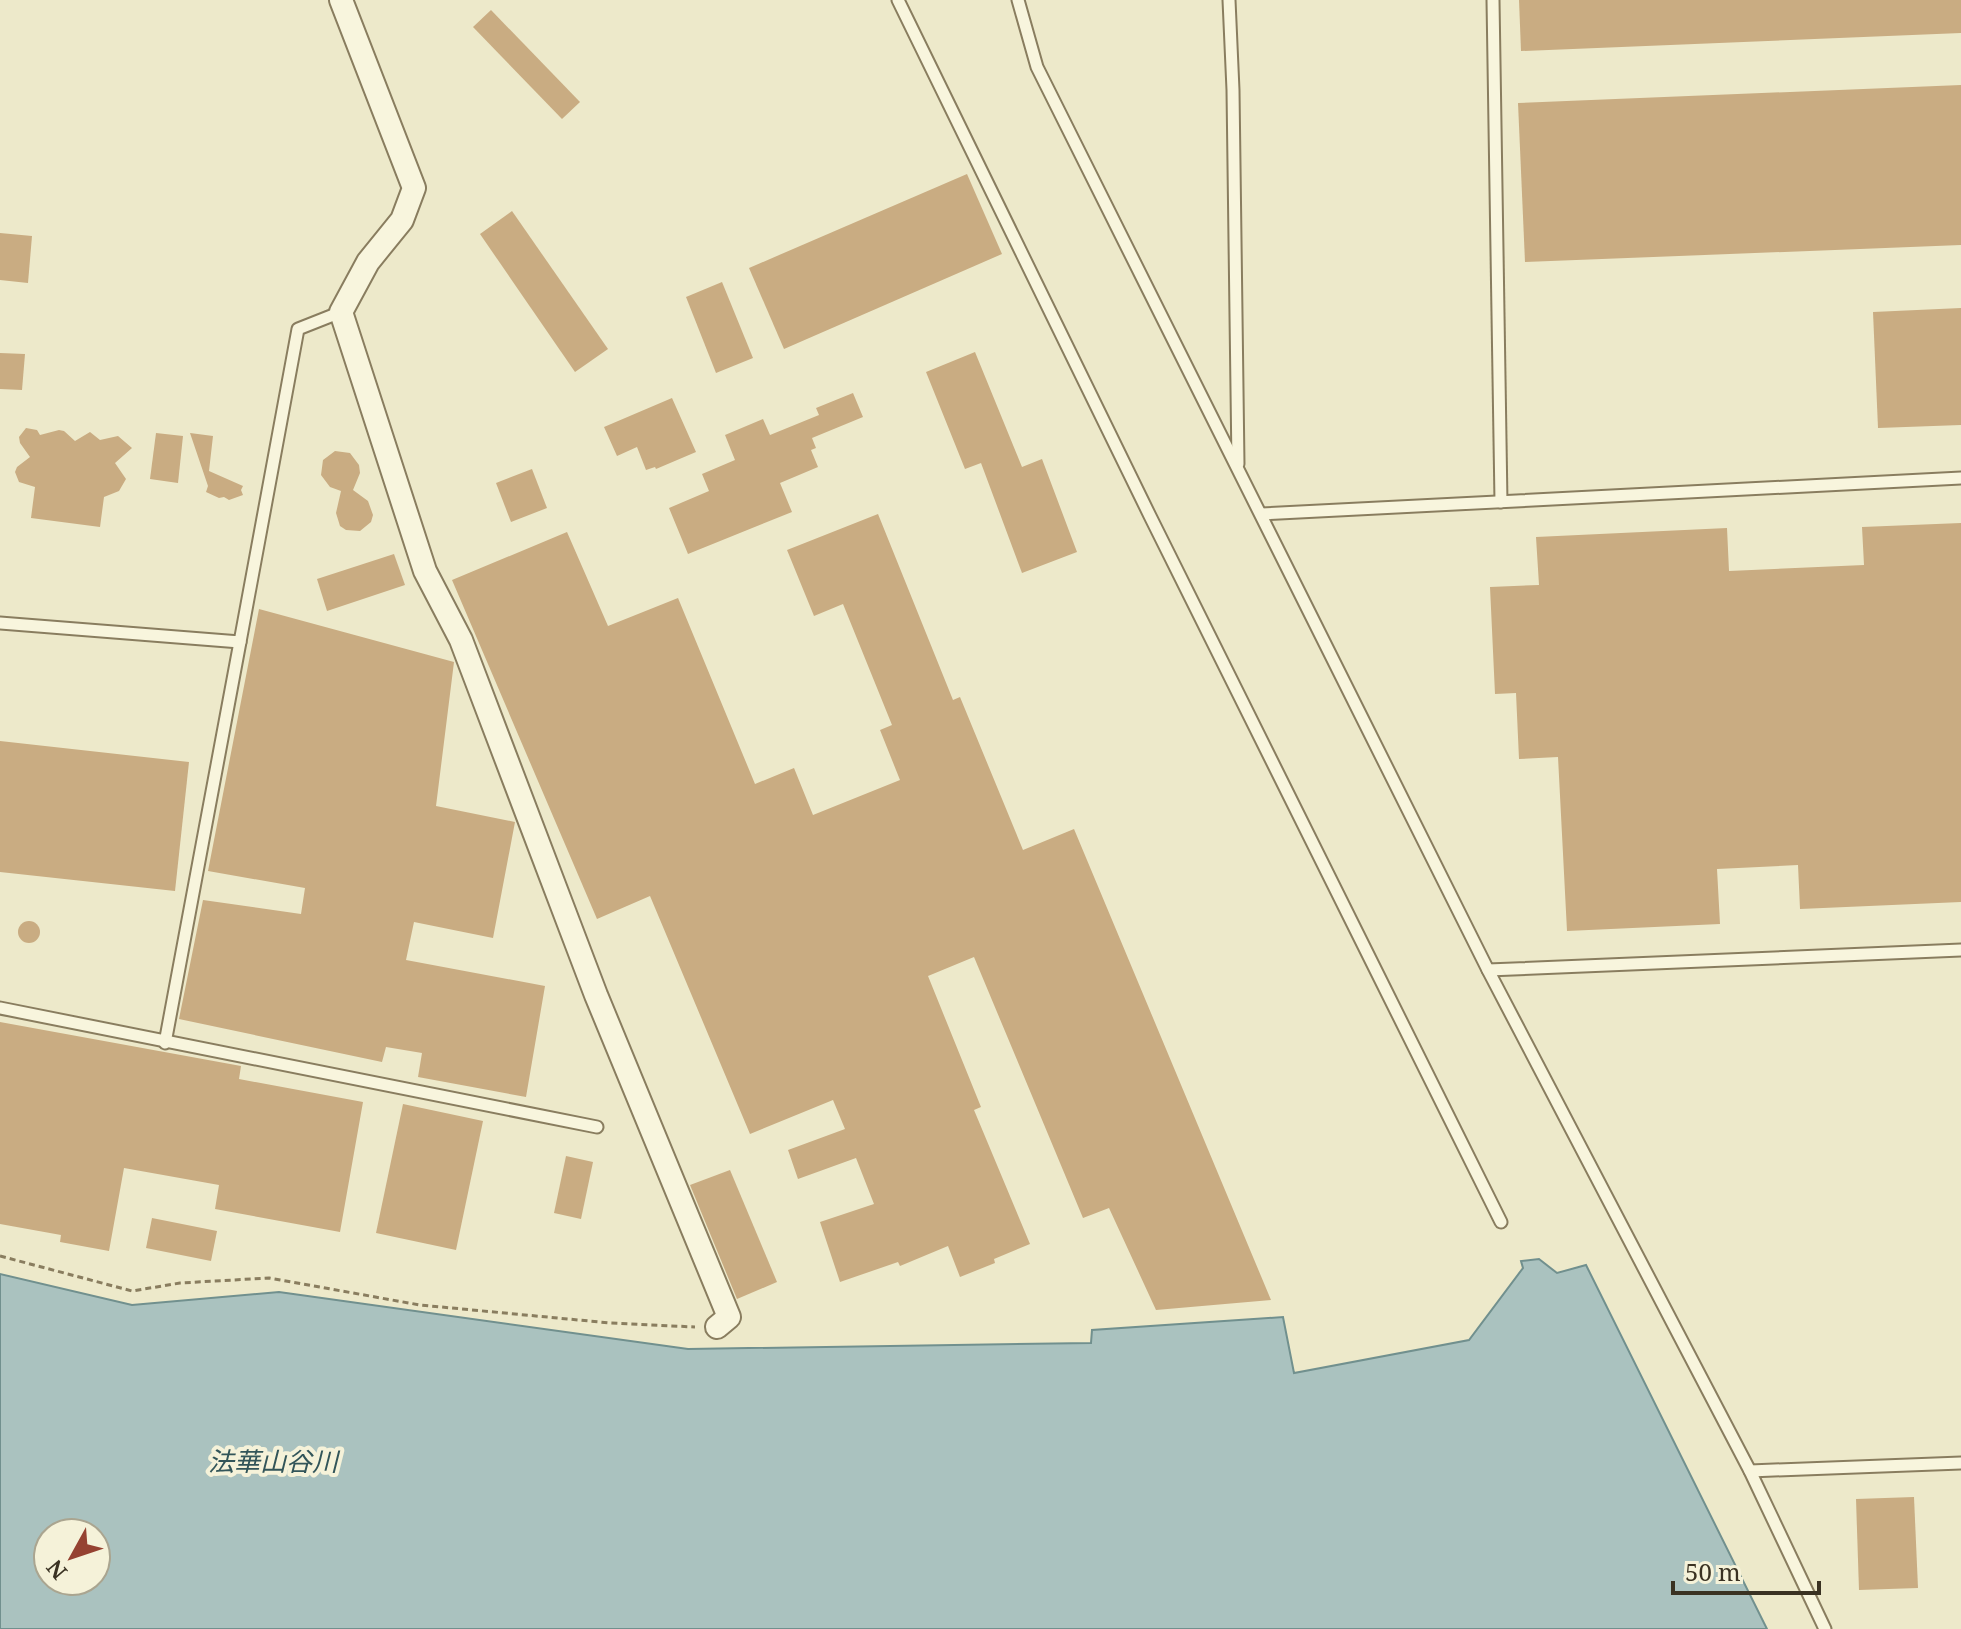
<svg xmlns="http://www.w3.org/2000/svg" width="1961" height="1629" font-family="'Noto Serif','Noto Sans JP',serif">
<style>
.water{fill:#aac2bf;stroke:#71908e;stroke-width:2;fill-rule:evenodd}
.building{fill:#c9ac82}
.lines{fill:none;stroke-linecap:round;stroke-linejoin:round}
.service-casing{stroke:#897d5f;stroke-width:15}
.minor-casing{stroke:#897d5f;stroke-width:26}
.path{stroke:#897d5f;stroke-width:3;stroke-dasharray:6 4;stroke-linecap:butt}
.service{stroke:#f8f5dd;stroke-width:11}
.minor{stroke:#f8f5dd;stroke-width:22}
.labels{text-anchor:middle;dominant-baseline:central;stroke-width:8;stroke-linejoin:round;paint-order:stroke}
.water-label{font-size:26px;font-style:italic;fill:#325559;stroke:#f5f2d9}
</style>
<rect width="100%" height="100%" fill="#ede9ca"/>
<path class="water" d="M1539 1259 1557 1273 1586 1265 1767 1629H0V1274L132 1305 279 1292 688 1349 1091 1343 1092 1330 1283 1317 1294 1373 1469 1340 1523 1268 1521 1261ZM48 1533H96V1581H48Z"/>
<g class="building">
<polygon points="1519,0 1961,0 1961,33 1521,51"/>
<polygon points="491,10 580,102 562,119 473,27"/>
<polygon points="1961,85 1961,245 1525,262 1518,103"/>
<polygon points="967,174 1002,254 784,349 749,268"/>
<polygon points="512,211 608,349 575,372 480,234"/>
<polygon points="0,233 32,236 28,283 0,280"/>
<polygon points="722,282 753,358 716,373 686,297"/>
<polygon points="1961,308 1961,425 1878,428 1873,312"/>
<polygon points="975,352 1022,467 1042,459 1077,552 1022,573 981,463 965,469 926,372"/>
<polygon points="0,353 25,354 22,390 0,389"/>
<polygon points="853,393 863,417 812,438 816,448 811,450 818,467 780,483 792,512 688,554 669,508 709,491 702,474 735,460 725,435 763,419 770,435 819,415 816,408"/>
<polygon points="672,398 696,452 656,469 655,467 646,470 637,447 617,456 604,427"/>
<polygon points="26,428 37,430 40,435 59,430 64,431 75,441 90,432 100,440 118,436 132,448 115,463 126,479 119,491 104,497 100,527 31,518 35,487 19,482 15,472 17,467 30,457 20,443 19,437"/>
<polygon points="156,433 183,436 178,483 150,479"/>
<polygon points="190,433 213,436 209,471 243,486 241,490 243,495 229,500 224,497 219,498 206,492 208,486"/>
<polygon points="335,451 350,453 359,465 360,473 353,490 368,501 373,515 371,522 360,531 346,530 340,526 336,513 341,491 330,487 321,475 323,460"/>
<polygon points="532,469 547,508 511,522 496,483"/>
<polygon points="878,514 953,700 960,697 1023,850 1074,829 1271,1300 1156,1310 1109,1208 1083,1218 974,957 928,976 981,1107 974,1110 1030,1244 994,1259 995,1263 960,1277 948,1246 900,1266 898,1262 840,1282 820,1222 874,1204 856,1158 798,1179 788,1150 845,1129 833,1100 750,1134 650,896 597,919 452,580 567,532 608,626 678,598 755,784 794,768 813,815 900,780 880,730 892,725 843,604 814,616 787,550"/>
<polygon points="1961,523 1961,902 1800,909 1798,865 1717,869 1720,924 1567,931 1558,757 1519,759 1516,693 1495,694 1490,587 1539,585 1536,537 1727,528 1729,571 1864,565 1862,527"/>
<polygon points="394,554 405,585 327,611 317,579"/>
<polygon points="259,609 454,662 436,806 515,822 493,938 414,922 406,960 545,986 526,1097 418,1077 422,1053 386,1047 382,1062 179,1019 203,900 301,914 305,888 208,871"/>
<polygon points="0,741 189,762 175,891 0,872"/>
<circle cx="29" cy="932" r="11"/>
<polygon points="0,1022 241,1066 239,1079 363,1102 340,1232 215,1209 219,1185 124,1168 109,1251 60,1242 61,1235 0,1224"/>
<polygon points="403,1104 483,1121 456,1250 376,1233"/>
<polygon points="566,1156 593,1162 581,1219 554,1213"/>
<polygon points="730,1170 777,1282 737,1299 690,1185"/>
<polygon points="152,1218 217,1231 211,1261 146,1248"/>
<polygon points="1914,1497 1918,1588 1859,1590 1856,1499"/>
</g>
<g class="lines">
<defs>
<g id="service">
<polyline points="898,0 1150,516 1501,1222"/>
<polyline points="1018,0 1037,67 1488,970 1750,1471 1825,1629"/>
<polyline points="1229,0 1233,90 1238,464"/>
<polyline points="1493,0 1501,502"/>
<polyline points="1262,514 1961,478"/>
<polyline points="0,623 240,642 298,329 341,312"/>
<polyline points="1488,970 1961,950"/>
<polyline points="0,1008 597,1127"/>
<polyline points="165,1043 240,642"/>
<polyline points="1750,1471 1961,1463"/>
</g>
<polyline id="minor" points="341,0 414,188 402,220 368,262 341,312 425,571 461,640 596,995 729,1317 717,1327"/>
</defs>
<use href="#service" class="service-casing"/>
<use href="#minor" class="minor-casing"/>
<polyline class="path" points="0,1256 132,1291 180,1283 269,1278 420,1305 610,1323 695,1327"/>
<use href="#service" class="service"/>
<use href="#minor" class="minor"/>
</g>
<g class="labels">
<g class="water-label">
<text x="273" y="1461">法華山谷川</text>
</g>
</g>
<g transform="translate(72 1557) rotate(230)"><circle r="38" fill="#f5f2d9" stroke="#aaa590" stroke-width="2"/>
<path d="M0-6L14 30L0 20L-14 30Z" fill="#954231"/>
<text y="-12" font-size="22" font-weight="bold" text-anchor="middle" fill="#3a3222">N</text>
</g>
<path d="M1673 1581v12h146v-12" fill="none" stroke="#3a3222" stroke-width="4"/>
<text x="1685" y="1581" font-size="24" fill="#3a3222" stroke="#f5f2d9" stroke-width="6" paint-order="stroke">50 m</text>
</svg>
